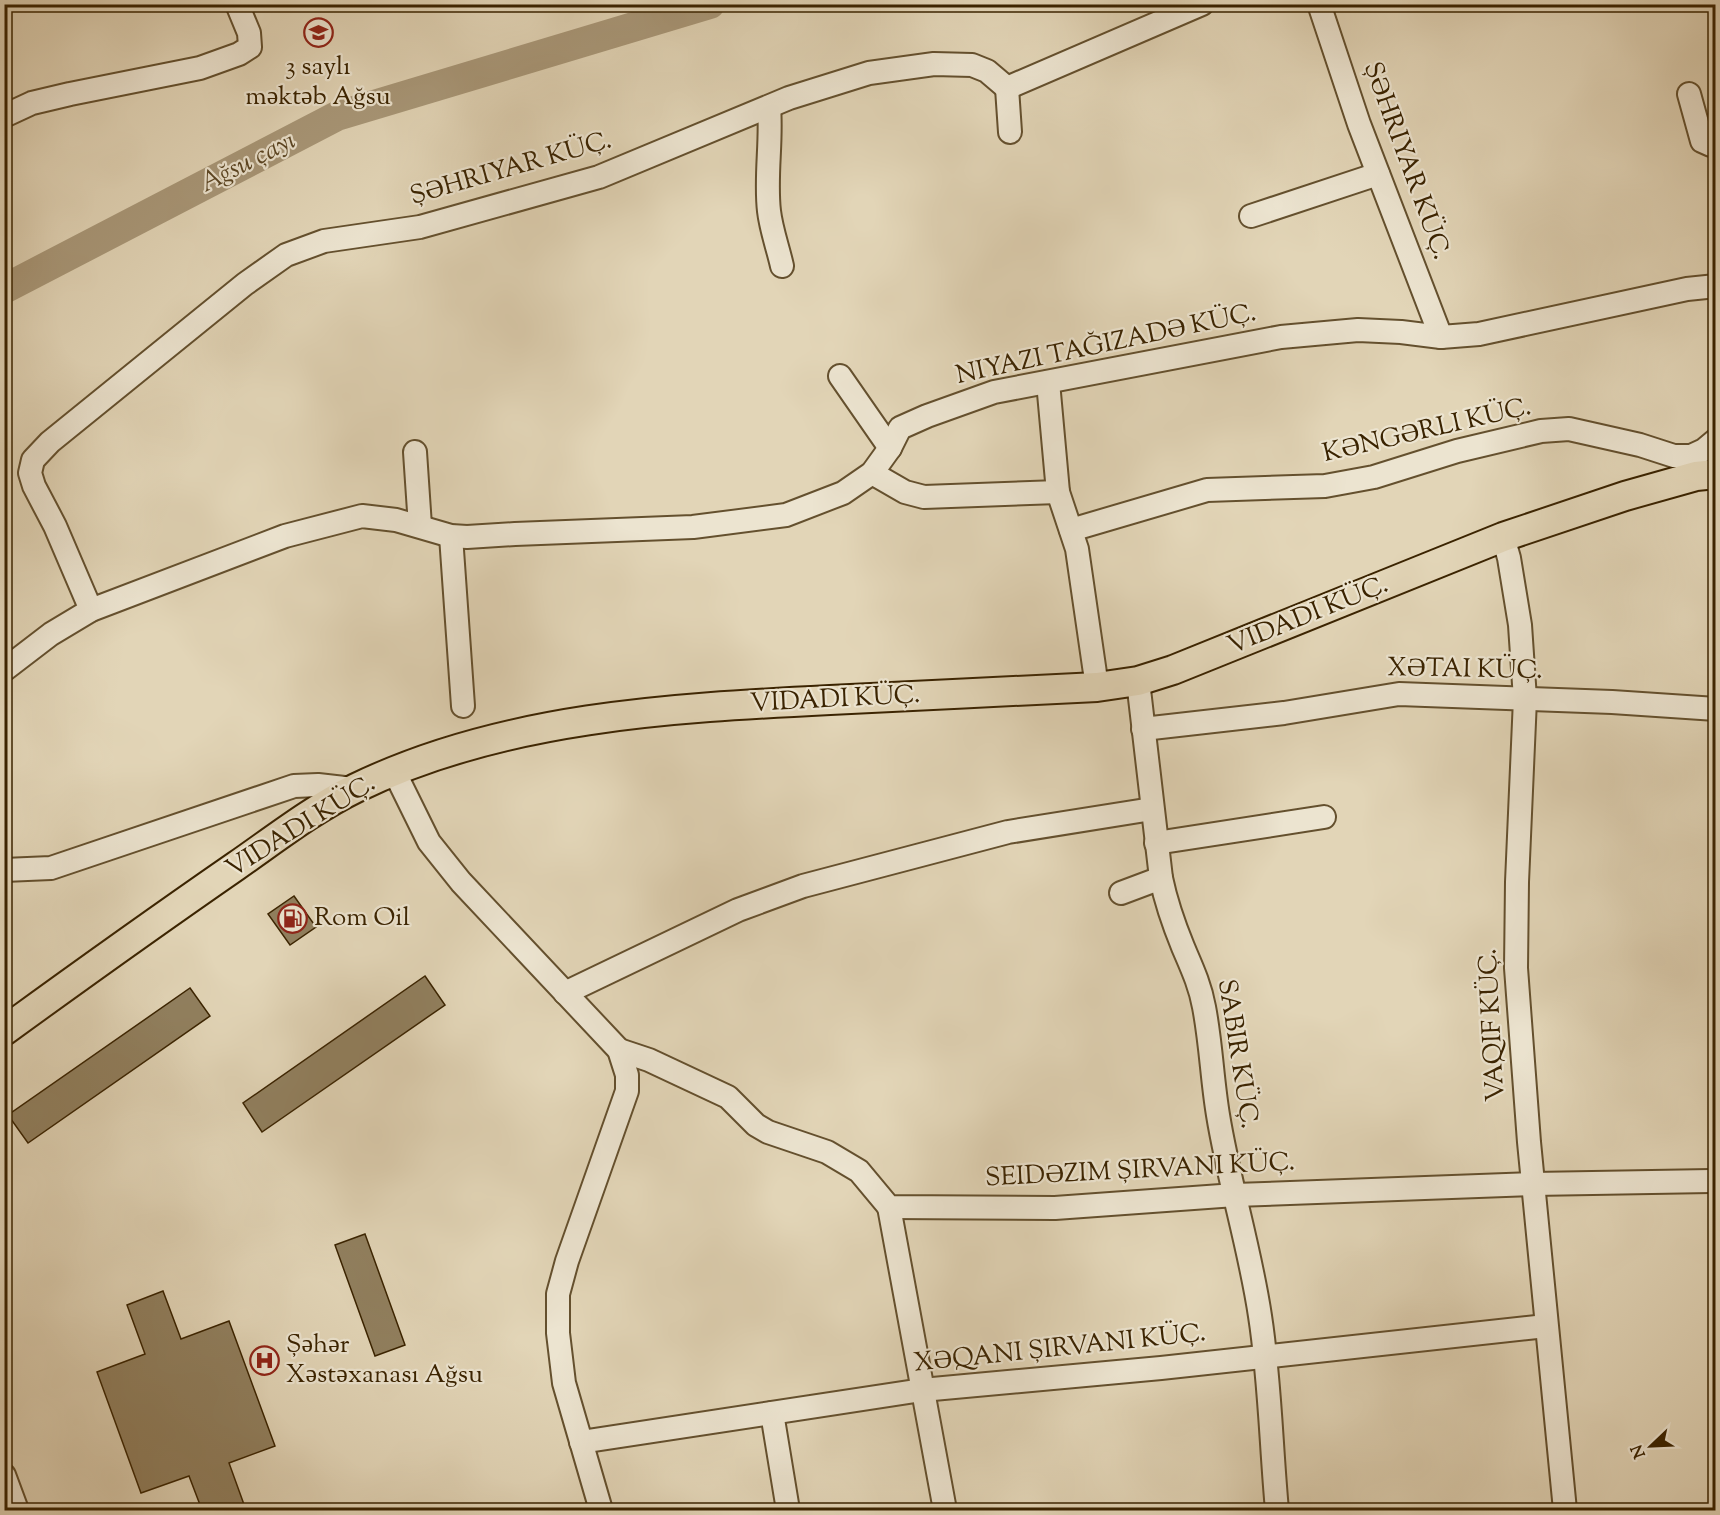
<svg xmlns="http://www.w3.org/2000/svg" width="1720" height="1515" font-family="'Sorts Mill Goudy',serif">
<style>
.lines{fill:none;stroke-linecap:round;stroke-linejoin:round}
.river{stroke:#a99879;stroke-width:30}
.building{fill:#91805f;stroke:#3a2300;stroke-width:1.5}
.minor-casing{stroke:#64502e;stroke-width:26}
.major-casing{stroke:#3a2300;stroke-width:32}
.minor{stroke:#ece4d0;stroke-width:22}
.major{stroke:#e2d5b7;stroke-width:28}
.labels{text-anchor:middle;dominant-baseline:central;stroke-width:4.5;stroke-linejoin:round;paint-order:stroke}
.poi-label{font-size:26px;fill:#3a2300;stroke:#ece4d0;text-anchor:start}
.street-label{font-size:26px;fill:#3a2300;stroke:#ece4d0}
.water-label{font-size:27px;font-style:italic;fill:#5b4624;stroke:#ece4d0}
</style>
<rect width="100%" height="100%" fill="#e2d5b7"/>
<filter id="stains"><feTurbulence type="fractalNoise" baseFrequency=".00333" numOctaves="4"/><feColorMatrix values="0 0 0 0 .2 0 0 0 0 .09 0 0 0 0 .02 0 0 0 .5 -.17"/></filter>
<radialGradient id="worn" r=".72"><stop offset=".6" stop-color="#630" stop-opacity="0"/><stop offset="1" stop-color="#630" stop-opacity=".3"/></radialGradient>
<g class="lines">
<polyline class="river" points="4,289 337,116 710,4"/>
</g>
<g class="building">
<polygon points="294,896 316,927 290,945 268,914"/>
<polygon points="425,976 445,1005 262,1132 243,1103"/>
<polygon points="190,988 210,1016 28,1143 8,1115"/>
<polygon points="365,1234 405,1345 375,1356 335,1245"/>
<polygon points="163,1291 181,1339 229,1321 275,1446 229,1463 246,1510 202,1510 189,1476 141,1493 97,1372 145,1354 127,1305"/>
</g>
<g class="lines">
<defs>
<g id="minor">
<polyline points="1319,4 1359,124 1441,337"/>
<polyline points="1007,88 1010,132"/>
<polyline points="1689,94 1702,141 1711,145 1716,143"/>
<path d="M769 107C772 141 765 176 769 211 771 229 778 248 782 266"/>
<polyline points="4,116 32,103 70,94 200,68 239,54 250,47 249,33 237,4"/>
<polyline points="1251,216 1378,174"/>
<polyline points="840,376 890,448"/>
<polyline points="1048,382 1058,492 1077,549 1097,687"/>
<polyline points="415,452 420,526"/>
<polyline points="872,473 905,492 924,497 1058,492"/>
<polyline points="1071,530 1207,490 1325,486 1374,477 1457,451 1541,431 1569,429 1640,445 1674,456 1691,456 1704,450 1716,440"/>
<polyline points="451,536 463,706"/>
<polyline points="1503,537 1509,558 1520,625 1525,699 1517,882 1516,968 1529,1142 1565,1510"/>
<polyline points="91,610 55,526 34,486 30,473 33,460 50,442 245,284 286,255 324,241 420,227 599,177 789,98 869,73 934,64 972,65 987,71 1007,88 1202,4"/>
<polyline points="4,670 51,634 91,610 285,536 362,516 396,520 451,536 467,537 515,534 693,527 786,515 843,493 872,473 890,448 900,428 927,416 994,392 1281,337 1358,330 1401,332 1441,337 1479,334 1687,289 1716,286"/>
<path d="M1138 681 1161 878C1166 902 1174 925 1183 947 1192 968 1200 985 1204 1007 1211 1043 1212 1079 1218 1115 1229 1183 1250 1248 1260 1316 1270 1380 1271 1446 1277 1510"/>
<polyline points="1143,729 1284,713 1399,694 1612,702 1716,709"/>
<polyline points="394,771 429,842 461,882 619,1050 627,1075 627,1091 567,1261 558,1294 558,1333 564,1383 601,1510"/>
<polyline points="1156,843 1324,817"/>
<polyline points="4,870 51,868 294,786 318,785 353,789"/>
<polyline points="1121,893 1161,878"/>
<polyline points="565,993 738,910 803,886 1008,832 1152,809"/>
<polyline points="619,1050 649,1060 728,1097 756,1125 768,1132 827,1152 859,1171 889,1207 1055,1208 1235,1195 1533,1184 1711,1181"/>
<polyline points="889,1207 945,1510"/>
<polyline points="772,1413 788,1510"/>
<polyline points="581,1442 922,1390 1161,1368 1546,1326"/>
<polyline points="4,1475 17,1510"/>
</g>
<path id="major" d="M4 1031C81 975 158 920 236 866 275 839 313 809 356 788 502 717 670 708 830 700 919 696 1008 691 1097 687L1138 681 1173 670 1503 537 1625 496 1696 476 1716 474"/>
</defs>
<use href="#minor" class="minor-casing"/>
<use href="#major" class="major-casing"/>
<use href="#minor" class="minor"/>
<use href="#major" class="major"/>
</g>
<defs>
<symbol id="school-ring" viewBox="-11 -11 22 22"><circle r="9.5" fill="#ece4d0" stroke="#8f2418" stroke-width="1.5"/><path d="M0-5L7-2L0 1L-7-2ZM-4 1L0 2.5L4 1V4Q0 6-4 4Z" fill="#8f2418"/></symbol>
<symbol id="fuel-ring" viewBox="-11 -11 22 22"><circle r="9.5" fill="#ece4d0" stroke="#8f2418" stroke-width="1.5"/><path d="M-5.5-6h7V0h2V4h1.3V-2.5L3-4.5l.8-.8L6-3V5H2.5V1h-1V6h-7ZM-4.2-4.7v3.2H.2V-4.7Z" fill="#8f2418"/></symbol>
<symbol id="hospital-ring" viewBox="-11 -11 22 22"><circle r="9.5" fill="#ece4d0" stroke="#8f2418" stroke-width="1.5"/><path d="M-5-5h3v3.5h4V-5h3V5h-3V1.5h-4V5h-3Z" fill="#8f2418"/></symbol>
</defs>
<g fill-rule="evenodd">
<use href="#school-ring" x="302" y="16" width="33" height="33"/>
<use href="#fuel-ring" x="276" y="902" width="33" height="33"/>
<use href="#hospital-ring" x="248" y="1344" width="33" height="33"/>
</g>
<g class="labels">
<g class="poi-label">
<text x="318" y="67" text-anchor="middle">3 saylı<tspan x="318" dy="30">məktəb Ağsu</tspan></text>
<text x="314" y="918">Rom Oil</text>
<text x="286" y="1345">Şəhər<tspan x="286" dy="30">Xəstəxanası Ağsu</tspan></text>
</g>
<g class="street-label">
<text transform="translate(1406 161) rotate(70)">ŞƏHRIYAR KÜÇ.</text>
<text transform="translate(511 169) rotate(-16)">ŞƏHRIYAR KÜÇ.</text>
<text transform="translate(1106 345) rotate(-12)">NIYAZI TAĞIZADƏ KÜÇ.</text>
<text transform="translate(1427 431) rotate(-13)">KƏNGƏRLI KÜÇ.</text>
<text transform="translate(1308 616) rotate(-22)">VIDADI KÜÇ.</text>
<text transform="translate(1465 670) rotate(1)">XƏTAI KÜÇ.</text>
<text transform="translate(835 700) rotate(-3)">VIDADI KÜÇ.</text>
<text transform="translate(301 827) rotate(-32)">VIDADI KÜÇ.</text>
<text transform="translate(1493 1025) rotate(-93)">VAQIF KÜÇ.</text>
<text transform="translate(1237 1054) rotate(81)">SABIR KÜÇ.</text>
<text transform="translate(1140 1171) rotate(-3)">SEIDƏZIM ŞIRVANI KÜÇ.</text>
<text transform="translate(1060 1349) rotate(-6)">XƏQANI ŞIRVANI KÜÇ.</text>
</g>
<g class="water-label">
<text transform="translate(248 163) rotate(-27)">Ağsu çayı</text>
</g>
</g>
<rect width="1720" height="1515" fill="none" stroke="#e2d5b7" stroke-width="24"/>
<rect x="6" y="6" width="1708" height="1503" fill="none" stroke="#3a2300" stroke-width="3"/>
<rect x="12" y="12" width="1696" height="1491" fill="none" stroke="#3a2300" stroke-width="1.5"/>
<g transform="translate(1651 1446) rotate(247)" stroke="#ece4d0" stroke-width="4.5" paint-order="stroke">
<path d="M0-4.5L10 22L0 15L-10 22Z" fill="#3a2300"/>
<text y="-9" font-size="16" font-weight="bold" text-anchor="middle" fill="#3a2300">N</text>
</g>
<rect width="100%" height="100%" filter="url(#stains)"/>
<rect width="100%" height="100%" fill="url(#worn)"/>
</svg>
